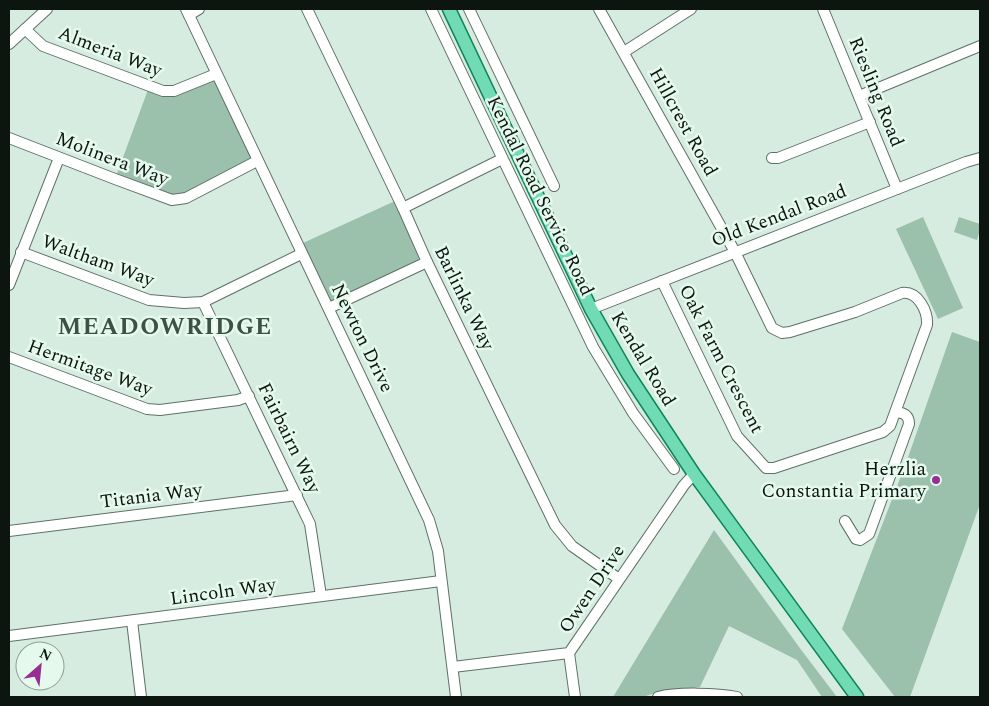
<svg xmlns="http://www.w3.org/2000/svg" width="989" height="706" font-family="Spectral,serif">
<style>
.green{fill:#9bc0ab}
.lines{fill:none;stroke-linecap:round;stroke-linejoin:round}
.minor-casing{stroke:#5e7166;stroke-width:12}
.major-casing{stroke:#0f865a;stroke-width:15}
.minor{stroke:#fff;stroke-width:10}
.major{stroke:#70dbb4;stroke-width:12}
.poi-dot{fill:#972e91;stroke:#e5f9ed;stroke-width:2}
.labels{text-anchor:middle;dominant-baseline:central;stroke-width:5;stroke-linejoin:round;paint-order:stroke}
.street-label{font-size:19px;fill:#0d1511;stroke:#e5f9ed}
.poi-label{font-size:19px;fill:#0d1511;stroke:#e5f9ed;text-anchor:end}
.district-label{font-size:24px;font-weight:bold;letter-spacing:1px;fill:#3f5046;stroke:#e5f9ed}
</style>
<rect width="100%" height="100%" fill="#d7ece0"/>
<g class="green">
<polygon points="216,75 257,161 182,198 115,179 149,87 164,93"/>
<polygon points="395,201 420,255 418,260 414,264 333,302 330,299 303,243"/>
<polygon points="923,217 963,308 938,319 896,229"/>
<polygon points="959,217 980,224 980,230 977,240 954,232"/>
<polygon points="952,332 980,342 980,504 910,697 895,697 842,629 906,463"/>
<polygon points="714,530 802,651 837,697 822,697 797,660 729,626 700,687 688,689 661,691 643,697 613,697"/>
</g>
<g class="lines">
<defs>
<g id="minor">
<polyline points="186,9 429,520 438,551 456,697"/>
<polyline points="307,9 403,208 427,262 555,525 572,546 619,579"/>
<polyline points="431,9 593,347 633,413 674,469"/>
<polyline points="469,9 554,186"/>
<path d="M599 9 735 252 772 328 782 333 790 332 855 312 902 293C918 291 928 311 927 325L890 426 883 432 774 468H766L737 436 662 281"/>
<polyline points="823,9 897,189"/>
<polyline points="189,15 199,9"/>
<polyline points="25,29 43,46 163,91 174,91 216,74"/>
<polyline points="9,44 47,9"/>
<polyline points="624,52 691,9"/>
<polyline points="859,96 980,46"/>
<polyline points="9,138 115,179 172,200 186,198 257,161"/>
<polyline points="772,158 778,158 870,122"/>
<polyline points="403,208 502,159"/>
<polyline points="21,252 149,300 184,303 203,302 301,254"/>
<polyline points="9,285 59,158"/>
<polyline points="203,302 310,524 321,596"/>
<polyline points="329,308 427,262"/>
<polyline points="591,309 897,189 966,162 980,158"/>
<polyline points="9,357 147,409 160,410 238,400 249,396"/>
<path d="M845 521 856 539 860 540 869 534 909 424C909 415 904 413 896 412"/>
<polyline points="9,531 297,495"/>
<polyline points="132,621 141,697"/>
<polyline points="9,636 441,581"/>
<polyline points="569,653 575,697"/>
<polyline points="453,667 569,653 684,485 694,474"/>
<path d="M658 697C676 692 718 693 737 697"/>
</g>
<polyline id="major" points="449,9 591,309 628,374 694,474 857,697"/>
</defs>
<use href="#minor" class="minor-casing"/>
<use href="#major" class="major-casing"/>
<use href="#minor" class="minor"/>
<use href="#major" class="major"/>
</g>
<circle class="poi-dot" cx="936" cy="480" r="5"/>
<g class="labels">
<g class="street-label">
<text transform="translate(110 52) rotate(21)">Almeria Way</text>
<text transform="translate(876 92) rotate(68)">Riesling Road</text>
<text transform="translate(683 122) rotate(61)">Hillcrest Road</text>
<text transform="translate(112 159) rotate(21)">Molinera Way</text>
<text transform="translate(540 196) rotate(64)">Kendal Road Service Road</text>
<text transform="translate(779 216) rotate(-21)">Old Kendal Road</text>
<text transform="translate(98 261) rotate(20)">Waltham Way</text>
<text transform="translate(464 298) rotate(64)">Barlinka Way</text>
<text transform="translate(362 338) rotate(64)">Newton Drive</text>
<text transform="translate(643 359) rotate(59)">Kendal Road</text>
<text transform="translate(721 359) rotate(63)">Oak Farm Crescent</text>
<text transform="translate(90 368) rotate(20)">Hermitage Way</text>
<text transform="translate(289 438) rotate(64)">Fairbairn Way</text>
<text transform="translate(151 496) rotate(-7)">Titania Way</text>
<text transform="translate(592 589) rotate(-56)">Owen Drive</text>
<text transform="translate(223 592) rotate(-8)">Lincoln Way</text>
</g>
<g class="poi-label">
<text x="926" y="469">Herzlia<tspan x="926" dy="22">Constantia Primary</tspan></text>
</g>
<g class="district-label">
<text x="165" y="327">MEADOWRIDGE</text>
</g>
</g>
<rect width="989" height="706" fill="none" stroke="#0d1511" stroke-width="20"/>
<g transform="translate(40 666) rotate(27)"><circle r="24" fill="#e5f9ed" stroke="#8f9e95"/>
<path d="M0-4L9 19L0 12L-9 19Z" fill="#972e91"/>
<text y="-8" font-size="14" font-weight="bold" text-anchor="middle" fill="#0d1511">N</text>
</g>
</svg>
